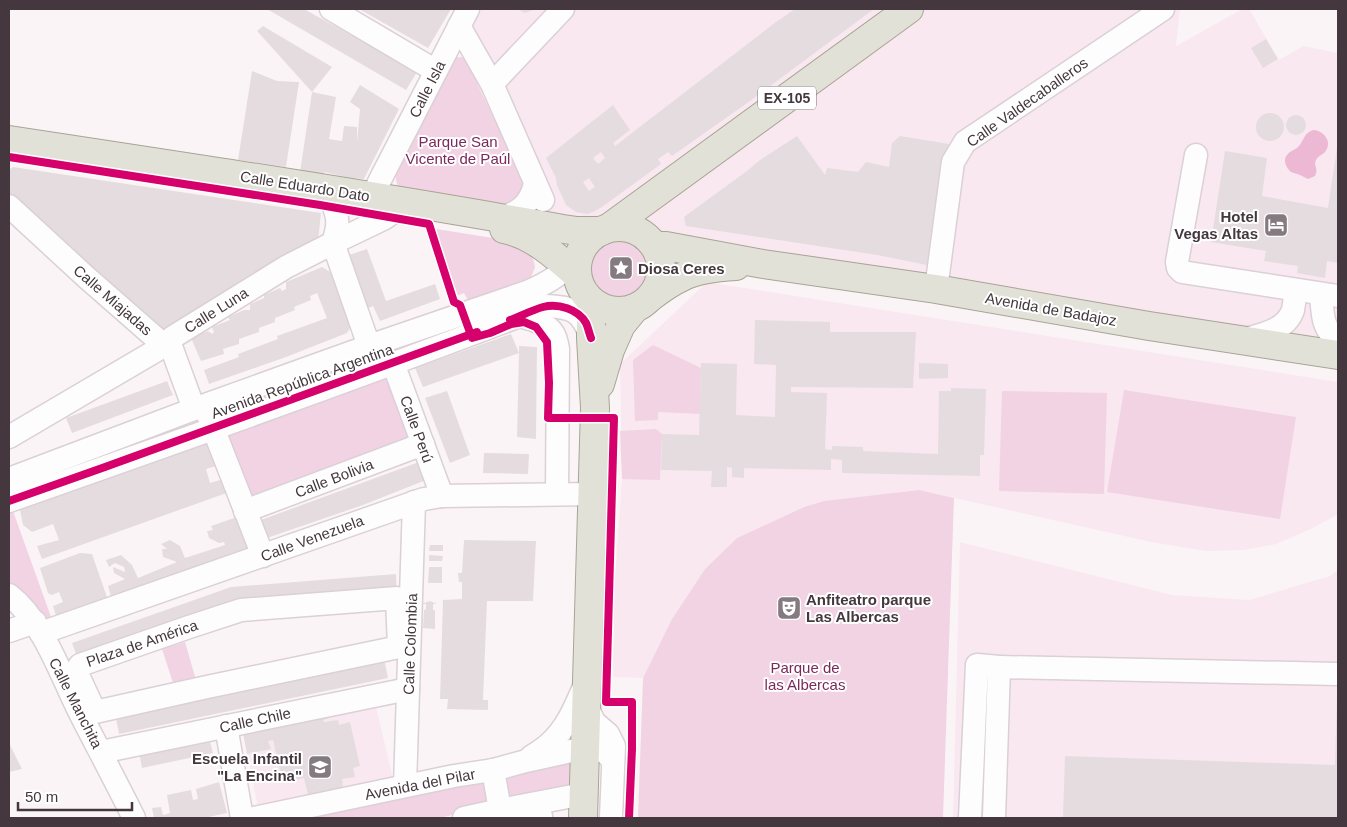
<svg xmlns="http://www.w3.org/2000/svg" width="1347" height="827" font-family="Arial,sans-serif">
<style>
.built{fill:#f9e8f0}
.green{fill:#f2d3e3}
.water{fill:#ecb8d4}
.building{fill:#e5dce0;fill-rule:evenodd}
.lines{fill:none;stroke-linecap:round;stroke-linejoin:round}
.minor-casing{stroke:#dad0d5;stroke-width:25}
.major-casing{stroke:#a8a495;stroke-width:30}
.minor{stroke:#fefdfe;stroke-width:22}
.major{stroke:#e2e1d8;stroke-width:28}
.cycleway-casing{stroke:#fff;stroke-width:11}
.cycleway{stroke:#d6006c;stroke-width:8}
.labels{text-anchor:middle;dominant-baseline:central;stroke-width:4;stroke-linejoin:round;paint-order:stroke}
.shield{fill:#fff;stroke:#7c7478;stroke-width:1}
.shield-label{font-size:14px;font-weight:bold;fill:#44383e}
.street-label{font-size:15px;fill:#44383e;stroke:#fff}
.park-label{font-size:15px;fill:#7b295c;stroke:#fff}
.poi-label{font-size:15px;font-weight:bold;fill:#44383e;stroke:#fff;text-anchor:end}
</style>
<rect width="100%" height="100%" fill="#fbf4f7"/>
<g class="built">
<polygon points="468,9 1180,9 1176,46 1242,9 1249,9 1279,60 1303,46 1338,53 1338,355 645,236 633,229 624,227 551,215 459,26"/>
<polygon points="707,282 1338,382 1338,514 1311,529 1276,544 1244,550 1206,551 1151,542 919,490 824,501 804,507 737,538 705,569 672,619 643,678 613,677 614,592 622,479 620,364"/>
<polygon points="960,542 1172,595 1249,600 1330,576 1338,570 1338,818 953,818"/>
<polygon points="375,702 393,779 258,808 242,728"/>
</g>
<g class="green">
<polygon points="461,57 466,59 469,66 526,187 516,204 505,204 398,187 396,180 396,172 454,58"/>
<polygon points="424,227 511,241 532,256 534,262 535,267 531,277 526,281 469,302 464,293 450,299"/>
<path d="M613 227C619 228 627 227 633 229 639 231 645 236 649 241 661 258 663 266 658 286L622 311H610L599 306 583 292 580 286 582 249 585 244Z"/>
<polygon points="653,345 701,368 700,414 658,412 658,420 635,421 633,360"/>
<polygon points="391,372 417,441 250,504 222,433"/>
<polygon points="1124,390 1296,417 1280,519 1107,492"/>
<polygon points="1002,391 1107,393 1104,494 999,491"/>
<polygon points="656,429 662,434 660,480 622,479 620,431"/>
<polygon points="919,490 954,498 943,818 638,818 643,678 672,619 705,569 737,538 804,507 824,501"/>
<polygon points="9,500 55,628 9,595"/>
<polygon points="185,642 196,680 174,686 162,649"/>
<polygon points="570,757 576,787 510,802 504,774"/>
<polygon points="485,779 489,804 484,808 439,818 282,818"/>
</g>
<path class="water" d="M1314 130C1324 131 1333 142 1325 152 1322 155 1318 156 1316 160 1313 166 1319 168 1315 176L1308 179 1300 175 1291 172C1286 168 1282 159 1288 154 1290 151 1295 150 1298 147 1305 140 1303 133 1314 130Z"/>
<g class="building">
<polygon points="267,9 304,9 417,72 406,90"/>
<polygon points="359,9 451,9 428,48"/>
<polygon points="517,9 536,9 525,13"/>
<path d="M795 9H874L750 101 672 156 668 152 658 159 661 164 657 167 602 207 593 212 587 214 576 212 566 205 557 185 556 178 546 158 613 105 630 130 613 143 615 146 776 22ZM601 152 605 158 598 164 593 158ZM589 178 595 187 589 191 583 182Z"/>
<polygon points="263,26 332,67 312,92 257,31"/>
<polygon points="1266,39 1278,59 1263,68 1251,48"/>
<polygon points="252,71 277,81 299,82 286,167 238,160"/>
<polygon points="360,85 399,109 364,179 351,178 324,172 324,175 300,172 312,92 336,97 329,139 342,141 344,126 357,127 357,142 360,109 350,102"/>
<circle cx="1270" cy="127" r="14"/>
<circle cx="1296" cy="125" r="10"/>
<polygon points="797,136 825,175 827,168 858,172 866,162 889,167 892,143 900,136 949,144 927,265 877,255 831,248 686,226 684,217 747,171 760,160"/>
<polygon points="1337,148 1338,148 1338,263 1327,261 1325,278 1297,273 1298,266 1264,261 1266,251 1211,242 1225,151 1267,158 1262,196 1328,208"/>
<polygon points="13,167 321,213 318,242 166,334 9,199 9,170"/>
<polygon points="367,249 386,301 435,284 440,299 380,321 373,306 366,309 346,256"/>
<polygon points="322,267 332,273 352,325 347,333 286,357 209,384 204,370 239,357 238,354 278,339 277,336 327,318 317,293 310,296 311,300 294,307 295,310 275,318 275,322 259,328 259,332 239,339 239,344 223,349 224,354 201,361 191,338 208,331 212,334 214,332 212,327 230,320 228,317 244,310 250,310 250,304 264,298 264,295 280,288 282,291 286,289 286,282"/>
<polygon points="755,320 830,322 830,332 916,332 913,388 791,387 791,392 827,393 825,449 832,450 832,446 863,447 863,451 938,454 939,391 951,391 951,388 986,389 984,455 980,455 980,476 842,473 842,460 831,459 831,470 744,468 744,478 732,477 732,468 727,467 727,487 711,487 712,471 661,470 662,434 699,435 701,363 737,364 736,415 775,417 776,365 754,364"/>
<polygon points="511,334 519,353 519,346 537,347 536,439 517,437 519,353 423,387 415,368"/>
<polygon points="919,363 948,364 948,378 919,379"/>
<polygon points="167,381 173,395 72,433 66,418"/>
<polygon points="447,391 470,455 450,463 425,398"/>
<polygon points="211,441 226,463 206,469 210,483 230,477 235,490 42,559 37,546 59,540 53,524 32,532 23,525 20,510"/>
<polygon points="484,453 529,454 528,474 483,473"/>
<polygon points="419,462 426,480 363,505 267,538 261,520"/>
<polygon points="237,517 257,550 112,600 108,586 125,579 114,573 113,567 125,572 124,567 115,563 109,567 106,560 121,555 132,565 138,578 177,562 163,557 162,549 167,549 161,544 170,540 180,546 185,558 225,545 224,542 219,543 209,538 207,531 213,530 211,526"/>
<polygon points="464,540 536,541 533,601 487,601 483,700 488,700 488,710 447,709 448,699 440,699 443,600 462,599 462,582 459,582 458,573 462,573"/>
<polygon points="430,545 443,545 443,551 429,551"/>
<polygon points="80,553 92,554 108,600 57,619 53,606 63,602 59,592 52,595 48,593 40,568"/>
<polygon points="429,555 443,556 442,561 429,561"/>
<polygon points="429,567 442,567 442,583 428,583"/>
<polygon points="396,574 397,598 282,607 80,665 72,643 231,587"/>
<polygon points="430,601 437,604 433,604 433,610 435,610 435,629 423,628 424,610 426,609 426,604 421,604"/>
<polygon points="384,658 388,678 119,734 115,713"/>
<polygon points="1337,695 1338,695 1338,818 1063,818 1065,756 1335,765"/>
<polygon points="327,711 329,718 323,720 324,722 338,720 339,725 350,722 360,766 353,768 355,777 342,779 343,788 308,795 304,778 283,783 273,740 268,741 271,749 247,754 242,728"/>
<polygon points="209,738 213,753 142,768 139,752"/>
<polygon points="9,743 22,769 9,772"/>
<polygon points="219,782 227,813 204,818 154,818 152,808 161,807 163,815 170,813 167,795 191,790 193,800 198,799 196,789"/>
</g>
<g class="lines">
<defs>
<g id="minor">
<polyline points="331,9 436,71"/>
<polyline points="459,26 492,84 543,200"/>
<polyline points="492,84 563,9"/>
<polyline points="1196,155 1177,262 1178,268 1182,272 1338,296"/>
<polyline points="373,196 379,182 468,9"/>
<path d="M331 200C339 218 339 224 333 243L383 219 395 211"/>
<polyline points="9,206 86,277 158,340 166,344 172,349 194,409"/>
<path d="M502 218C521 211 530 204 535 184"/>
<polyline points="936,289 953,162 965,142 1163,9"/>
<path d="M1321 294C1323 314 1321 327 1338 341"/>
<path d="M520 316C531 319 547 323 553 333 556 337 557 343 558 349L557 494"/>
<path d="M1242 340C1260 335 1286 331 1293 310 1294 304 1295 297 1296 290"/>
<polyline points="393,363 442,496"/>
<polyline points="208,415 263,556"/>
<polyline points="9,437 157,350 173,337 286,267 333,243 369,346"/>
<path d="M9 479 194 409 369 346 527 292C550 282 562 274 579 255"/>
<path d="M9 501C188 438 367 375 545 306 573 307 582 311 591 338"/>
<polyline points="245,511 423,444"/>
<path d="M9 595C44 622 61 676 81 715 99 750 117 784 134 818"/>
<polygon points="397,598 399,647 207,687 95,712 76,671 80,665 189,627 241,610"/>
<polyline points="9,631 35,622"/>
<polyline points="41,633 424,499 442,496 593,494"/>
<polyline points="999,667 1338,674"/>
<polyline points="586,704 594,722 608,734 614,746 611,818"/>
<polyline points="226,726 242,818"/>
<polyline points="101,752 408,689"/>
<path d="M531 757C537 753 545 748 550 743 567 728 575 707 584 687"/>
<polyline points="493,770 500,810 541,816 541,818"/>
<polyline points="405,786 414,502"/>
<path d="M254 818 454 776 493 770 526 761 585 748C599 748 605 750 613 761"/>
<polyline points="464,818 500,810 583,794"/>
<polyline points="970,818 977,665 999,667 994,818"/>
</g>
<g id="major">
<path d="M9 140C194 168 379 196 563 229L577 231H602"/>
<circle cx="619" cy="269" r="42"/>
<path d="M504 229C533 235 556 256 577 275"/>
<polyline points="607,229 909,9"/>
<polyline points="652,243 659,246 666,246 763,264 936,289 1149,326 1338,355"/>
<path d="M652 296C661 289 671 282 682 277 697 269 718 267 736 266"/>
<polyline points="600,384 610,350 621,325 635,308"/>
<polyline points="583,818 595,408 591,338 591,301"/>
</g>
</defs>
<use href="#minor" class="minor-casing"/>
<use href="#major" class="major-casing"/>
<use href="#minor" class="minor"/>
<use href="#major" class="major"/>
<defs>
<g id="cycleway">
<polyline points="9,157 320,205 429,224 454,302 460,305 472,338 490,333 511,324 524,322 536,327 547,342 549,383 548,418 614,418 606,702 632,702 632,749 629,818"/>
<path d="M510 320C521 316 532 310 543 307 558 303 578 309 586 323 588 327 589 333 591 338"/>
<polyline points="9,501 105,467 477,332"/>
</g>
</defs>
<use href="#cycleway" class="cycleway-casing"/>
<use href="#cycleway" class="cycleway"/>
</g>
<defs>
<symbol id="hotel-square" viewBox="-11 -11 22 22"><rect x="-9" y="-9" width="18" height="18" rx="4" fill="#847a7f" stroke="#fff"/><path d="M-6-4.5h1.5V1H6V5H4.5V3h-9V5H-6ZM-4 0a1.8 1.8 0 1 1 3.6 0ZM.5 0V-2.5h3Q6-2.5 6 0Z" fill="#fff"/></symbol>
<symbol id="sight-square" viewBox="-11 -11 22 22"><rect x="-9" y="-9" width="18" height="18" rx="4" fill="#847a7f" stroke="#fff"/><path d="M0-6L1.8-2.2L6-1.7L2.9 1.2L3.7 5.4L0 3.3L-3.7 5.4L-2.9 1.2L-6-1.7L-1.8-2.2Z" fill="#fff"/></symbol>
<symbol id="theatre-square" viewBox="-11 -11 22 22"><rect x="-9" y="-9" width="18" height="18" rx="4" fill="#847a7f" stroke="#fff"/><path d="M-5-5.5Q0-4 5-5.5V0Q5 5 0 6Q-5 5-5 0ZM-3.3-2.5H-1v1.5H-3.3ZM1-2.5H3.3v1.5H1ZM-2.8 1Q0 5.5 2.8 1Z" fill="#fff"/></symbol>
<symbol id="school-square" viewBox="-11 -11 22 22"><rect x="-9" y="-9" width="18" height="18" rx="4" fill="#847a7f" stroke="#fff"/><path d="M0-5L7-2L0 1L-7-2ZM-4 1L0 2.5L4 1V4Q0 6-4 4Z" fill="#fff"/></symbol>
</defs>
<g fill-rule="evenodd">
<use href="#hotel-square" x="1262" y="211" width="28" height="28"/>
<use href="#sight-square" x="607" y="254" width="28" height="28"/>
<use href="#theatre-square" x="775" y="594" width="28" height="28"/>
<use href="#school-square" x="306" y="753" width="28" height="28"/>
</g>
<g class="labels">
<rect class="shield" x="758" y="86.5" width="58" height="23" rx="4"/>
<g class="shield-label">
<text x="787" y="98">EX-105</text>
</g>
<g class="street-label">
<text transform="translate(427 89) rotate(-63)">Calle Isla</text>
<text transform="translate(1027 102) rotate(-35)">Calle Valdecaballeros</text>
<text transform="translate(305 186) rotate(9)">Calle Eduardo Dato</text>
<text transform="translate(113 300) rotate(41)">Calle Miajadas</text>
<text transform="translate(1051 309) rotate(10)">Avenida de Badajoz</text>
<text transform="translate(216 310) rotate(-32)">Calle Luna</text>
<text transform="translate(302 381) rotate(-20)">Avenida República Argentina</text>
<text transform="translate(417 429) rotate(70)">Calle Perú</text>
<text transform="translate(334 478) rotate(-21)">Calle Bolivia</text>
<text transform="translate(312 538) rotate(-20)">Calle Venezuela</text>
<text transform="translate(142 643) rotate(-19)">Plaza de América</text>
<text transform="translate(410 644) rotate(-88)">Calle Colombia</text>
<text transform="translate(76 703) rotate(63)">Calle Manchita</text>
<text transform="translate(255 720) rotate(-12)">Calle Chile</text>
<text transform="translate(420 784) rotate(-11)">Avenida del Pilar</text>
</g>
<g class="park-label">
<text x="458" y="141">Parque San<tspan x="458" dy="17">Vicente de Paúl</tspan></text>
<text x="805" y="667">Parque de<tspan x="805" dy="17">las Albercas</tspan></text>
</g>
<g class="poi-label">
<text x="1258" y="216">Hotel<tspan x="1258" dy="17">Vegas Altas</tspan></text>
<text x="638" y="268" text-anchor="start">Diosa Ceres</text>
<text x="806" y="599" text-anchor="start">Anfiteatro parque<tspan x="806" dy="17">Las Albercas</tspan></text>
<text x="302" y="758">Escuela Infantil<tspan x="302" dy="17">"La Encina"</tspan></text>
</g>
</g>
<rect width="1347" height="827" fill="none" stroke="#44383e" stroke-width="20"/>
<path d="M18 802v8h114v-8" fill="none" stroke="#44383e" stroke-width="2.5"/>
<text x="25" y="802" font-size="15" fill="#44383e" stroke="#ffffff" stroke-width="4" paint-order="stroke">50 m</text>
</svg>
